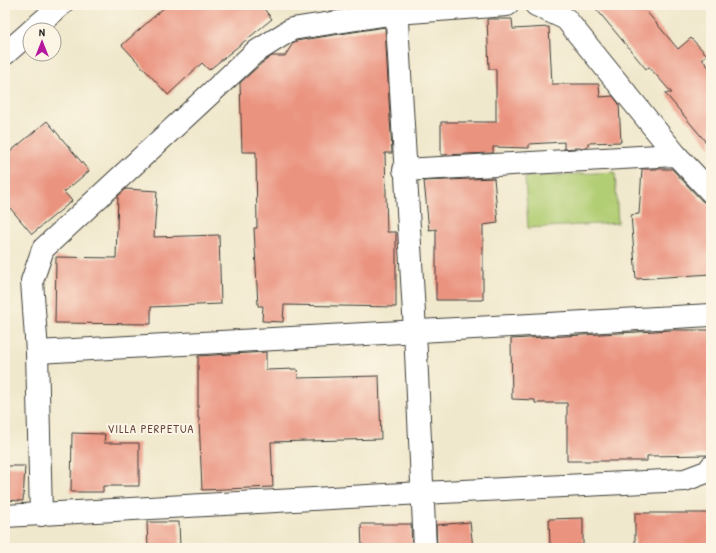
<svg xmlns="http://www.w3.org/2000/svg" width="716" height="553" font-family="'Patrick Hand',sans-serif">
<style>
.green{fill:#b2ce75;stroke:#677548}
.building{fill:#ea937f}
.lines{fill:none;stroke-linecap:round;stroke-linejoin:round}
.minor-casing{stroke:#3c3b36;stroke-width:24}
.minor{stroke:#fff;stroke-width:22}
.labels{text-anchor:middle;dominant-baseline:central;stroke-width:4;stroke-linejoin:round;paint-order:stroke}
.neighbourhood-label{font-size:12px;letter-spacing:1px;fill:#64463f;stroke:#fcf5e5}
</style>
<rect width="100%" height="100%" fill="#fcf5e5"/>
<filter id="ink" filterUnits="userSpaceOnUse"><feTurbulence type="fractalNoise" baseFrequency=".025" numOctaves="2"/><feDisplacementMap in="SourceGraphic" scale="8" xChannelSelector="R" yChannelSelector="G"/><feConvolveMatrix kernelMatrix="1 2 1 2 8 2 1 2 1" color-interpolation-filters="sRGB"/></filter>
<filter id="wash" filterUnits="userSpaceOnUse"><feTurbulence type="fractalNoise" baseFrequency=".012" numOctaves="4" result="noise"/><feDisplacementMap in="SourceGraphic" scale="16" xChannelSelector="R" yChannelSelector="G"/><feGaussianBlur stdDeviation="0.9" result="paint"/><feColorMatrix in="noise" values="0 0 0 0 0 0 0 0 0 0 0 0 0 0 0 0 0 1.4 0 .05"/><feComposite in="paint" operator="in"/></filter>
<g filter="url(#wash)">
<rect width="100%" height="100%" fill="#f0e8cc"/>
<polygon class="green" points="615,172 618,223 528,228 525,177"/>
<g id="blocks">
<g class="building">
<polygon points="167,5 261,5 272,19 209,70 202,63 168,95 122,45"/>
<polygon points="593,5 641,5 678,49 691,38 707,55 702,59 711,70 711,148 665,93 672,93 649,67 646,69"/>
<polygon points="487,19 512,19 513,29 549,27 552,84 599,84 600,97 613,96 619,104 621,142 588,143 588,147 564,149 564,142 529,144 529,148 493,147 493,153 441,155 441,122 496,122 496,69 489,69"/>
<polygon points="385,27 392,153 385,153 387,232 396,232 396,307 284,305 283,322 262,321 263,306 258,306 254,228 257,228 256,152 242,152 240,83 262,63 272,56 285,56 293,43 296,41"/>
<polygon points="47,121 89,171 64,192 72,201 32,234 5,202 5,156"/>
<polygon points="642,169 672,169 702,201 711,206 711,274 636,279 631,215 639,214"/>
<polygon points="494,178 498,223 483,225 483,300 436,300 436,229 429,230 424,181"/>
<polygon points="126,189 157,191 154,237 219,235 221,304 151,307 151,324 55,323 56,257 116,258 118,196"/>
<polygon points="673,330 711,330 711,455 647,456 647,461 567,461 567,403 535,403 535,400 512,399 511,339"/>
<polygon points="266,352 266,370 297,369 298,378 379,376 381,439 271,442 273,487 202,490 199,418 198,418 198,356"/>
<polygon points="72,433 105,434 104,443 139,443 139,486 103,486 103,492 71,492"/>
<polygon points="5,466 25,466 23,501 5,500"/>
<rect x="635" y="513" width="76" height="35"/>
<polygon points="583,518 583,545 550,546 549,519"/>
<polygon points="147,522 179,522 180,548 148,548"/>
<polygon points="470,522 473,548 437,548 436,525"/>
<polygon points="361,524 411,524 412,548 362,548"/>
</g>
</g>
</g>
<g filter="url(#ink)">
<use href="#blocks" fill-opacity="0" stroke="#3c3b36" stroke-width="1"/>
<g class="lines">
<defs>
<g id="minor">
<polyline points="396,5 415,331 425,548"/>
<polyline points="536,5 566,19 676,155 711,192"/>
<polyline points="32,30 61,5"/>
<polyline points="5,54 30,32"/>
<polyline points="404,170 676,155"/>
<polyline points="37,352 711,315"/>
<polyline points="41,515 37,352 32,281 43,249 254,53 292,29 396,13 507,5"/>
<polyline points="5,516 422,493 685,480 709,471 711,467"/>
</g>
</defs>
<use href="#minor" class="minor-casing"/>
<use href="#minor" class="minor"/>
</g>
</g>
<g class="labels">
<g class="neighbourhood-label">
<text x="151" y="428">VILLA PERPETUA</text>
</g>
</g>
<rect width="716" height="553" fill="none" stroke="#fcf5e5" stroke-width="20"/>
<g transform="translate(42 42)"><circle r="19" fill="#fcf5e5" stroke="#a29e95"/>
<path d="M0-3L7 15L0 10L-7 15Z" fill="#b5179e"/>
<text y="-6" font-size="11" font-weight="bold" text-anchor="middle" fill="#1c1c1c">N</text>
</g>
</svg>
